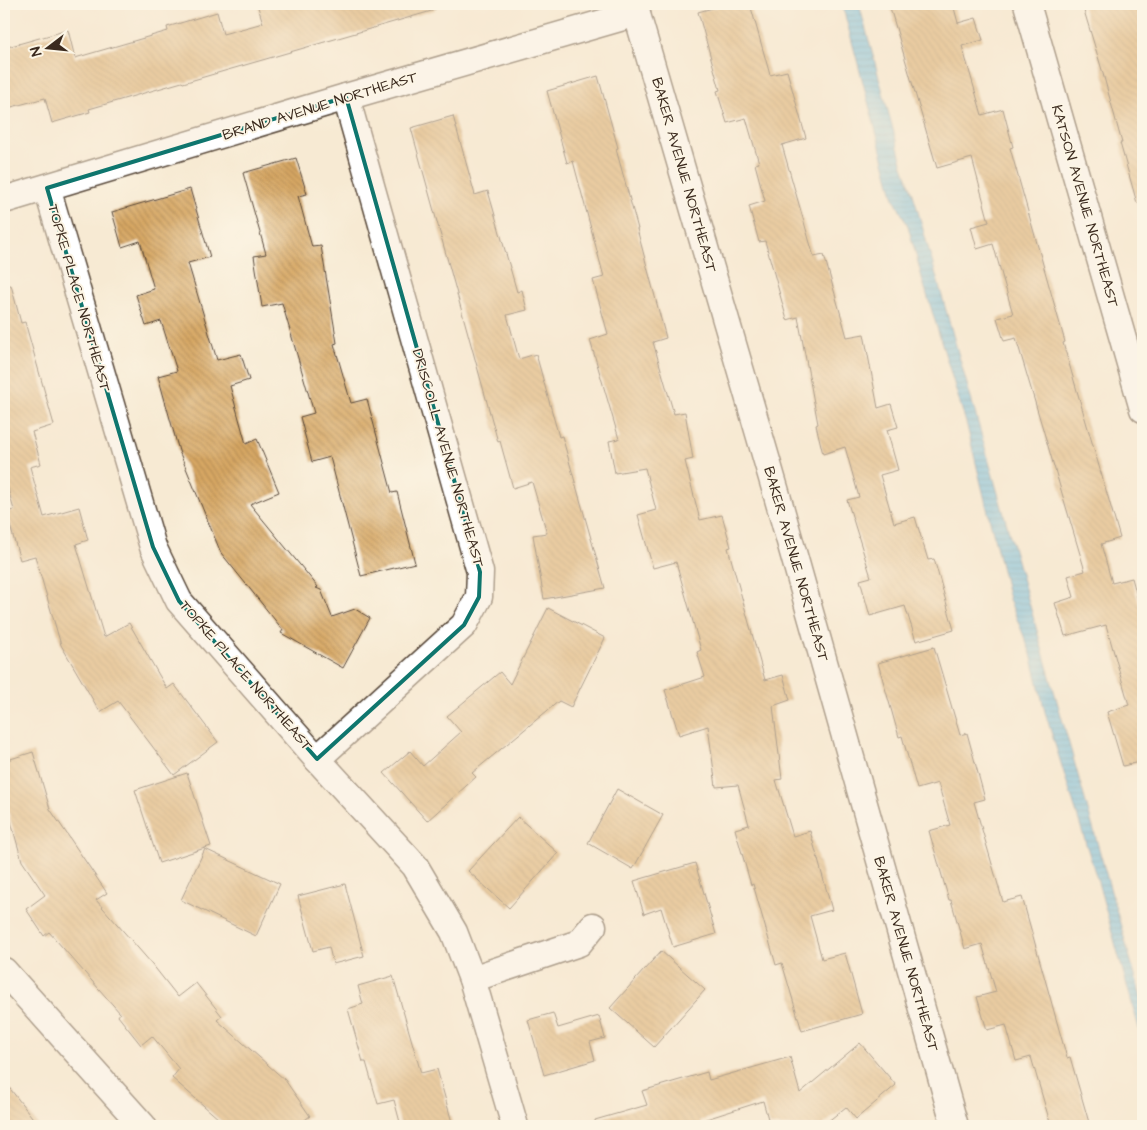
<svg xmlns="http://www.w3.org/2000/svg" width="1147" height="1130" font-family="'Architects Daughter',sans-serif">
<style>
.water{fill:url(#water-rules);stroke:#507280}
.building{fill:url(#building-back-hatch)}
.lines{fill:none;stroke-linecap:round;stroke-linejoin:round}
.street-casing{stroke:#574739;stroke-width:29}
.street{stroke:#fff;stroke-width:26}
.marked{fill:none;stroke:#0f766e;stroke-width:4;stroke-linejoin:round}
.labels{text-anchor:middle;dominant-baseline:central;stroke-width:4;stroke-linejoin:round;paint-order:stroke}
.street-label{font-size:15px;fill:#3b2a1e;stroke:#fcf5e5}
</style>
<defs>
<pattern id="water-rules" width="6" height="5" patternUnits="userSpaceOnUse" patternTransform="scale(1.25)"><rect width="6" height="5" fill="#65b9e1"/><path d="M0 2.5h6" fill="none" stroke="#5497b6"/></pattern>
<pattern id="building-back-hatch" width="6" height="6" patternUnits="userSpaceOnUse" patternTransform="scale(1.25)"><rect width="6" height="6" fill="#d7a763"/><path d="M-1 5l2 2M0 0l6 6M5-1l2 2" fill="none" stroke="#b08851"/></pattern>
</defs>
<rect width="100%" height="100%" fill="#fcf5e5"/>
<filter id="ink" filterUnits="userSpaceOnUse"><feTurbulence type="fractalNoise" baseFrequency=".02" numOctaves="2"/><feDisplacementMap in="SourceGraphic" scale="10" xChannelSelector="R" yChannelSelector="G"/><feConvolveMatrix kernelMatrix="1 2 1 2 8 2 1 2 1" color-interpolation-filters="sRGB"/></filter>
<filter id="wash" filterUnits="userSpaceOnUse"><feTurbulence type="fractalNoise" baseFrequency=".0096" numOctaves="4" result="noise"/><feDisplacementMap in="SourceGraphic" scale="20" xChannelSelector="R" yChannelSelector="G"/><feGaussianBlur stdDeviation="1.12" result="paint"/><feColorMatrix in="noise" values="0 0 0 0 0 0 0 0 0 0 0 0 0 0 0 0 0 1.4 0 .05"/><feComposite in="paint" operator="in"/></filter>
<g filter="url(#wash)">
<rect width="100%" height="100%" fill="#f7ead3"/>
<polygon class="water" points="842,4 859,4 903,166 913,194 1143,1004 1143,1043 1098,882 1045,712 1031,654 1009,599 967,426 924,285 908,226 894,199"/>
<g id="blocks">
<g class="building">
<polygon points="257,4 434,4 435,10 183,83 182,82 89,109 90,112 52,123 45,98 4,109 4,48 68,30 75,58 168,31 167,27 217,12 223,34 263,23"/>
<polygon points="727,4 750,4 770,75 787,71 806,138 782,145 814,257 824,255 847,337 864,334 878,408 891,404 898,427 887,430 898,470 880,475 894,523 915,517 928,560 934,559 954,630 916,641 905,606 870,616 860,580 871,577 847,500 859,497 845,447 823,454 816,425 818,424 798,317 787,320 765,241 759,242 749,206 765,201 755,164 759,163 746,118 727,123 717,91 720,90 698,12"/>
<polygon points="889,4 953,4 958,23 976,18 983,40 962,46 982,115 1003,109 1013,147 1010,148 1065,342 1063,343 1120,538 1101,544 1112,583 1132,578 1143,618 1143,761 1123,766 1107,712 1129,705 1106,625 1065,636 1055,603 1074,597 1068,576 1085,571 1016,338 1004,341 997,318 1013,314 993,244 977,249 971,227 989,222 972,158 937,168"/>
<polygon points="1082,4 1143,4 1143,202 1137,203 1120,143 1122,143 1102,70"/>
<polygon points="598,76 618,148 616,149 638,229 637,229 666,338 653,342 674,414 685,412 693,459 685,461 700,520 722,515 731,547 728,548 765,680 783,675 790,700 773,706 782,779 776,780 793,836 810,831 832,910 810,916 822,959 845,953 862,1014 802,1031 782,963 776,965 753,884 751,885 735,829 749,825 738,785 716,787 708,726 679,735 665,690 705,677 697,652 701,650 676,562 653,568 638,515 656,510 645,468 615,473 609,441 619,439 590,340 608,334 593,280 604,277 573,161 567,163 547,91"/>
<polygon points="453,116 475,195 488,191 517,292 522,290 527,310 507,315 519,359 536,354 559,437 562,436 605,588 544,599 533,535 547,533 532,482 513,488 500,441 498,442 411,128"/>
<polygon points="296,158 307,194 298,196 312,247 321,246 337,343 334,344 351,403 367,399 392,493 397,492 415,563 361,576 330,457 312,462 300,417 314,413 282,303 262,307 254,256 266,254 243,173"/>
<polygon points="190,189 210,257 188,263 217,360 241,354 249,380 230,386 246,444 257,439 279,492 250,504 318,587 316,588 321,590 332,617 355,609 370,618 343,668 281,633 283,630 221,553 179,451 158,376 177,371 161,321 146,326 136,295 154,289 140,241 122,247 112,212"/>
<polygon points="11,285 21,323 25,322 54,425 32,432 41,464 30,467 44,517 79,507 88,540 76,544 104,637 129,623 167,689 174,684 218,742 174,775 118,701 100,712 61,645 35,556 20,560 6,512 14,510 4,475 4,286"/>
<polygon points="548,608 605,638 571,707 559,701 472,773 476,777 427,821 384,773 410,751 423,766 461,732 447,716 500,672 510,684"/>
<polygon points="934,647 960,735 967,733 985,799 974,802 1003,902 1022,897 1067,1058 1070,1057 1090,1126 1051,1126 1031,1057 1016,1061 1006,1025 987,1030 977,997 996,992 982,944 965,949 951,900 949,900 929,831 950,825 938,783 917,789 902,736 899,737 878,663"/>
<polygon points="33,752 50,809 107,893 96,900 152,964 178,997 196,983 222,1016 217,1020 285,1080 310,1116 297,1126 227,1126 172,1078 179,1069 152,1036 141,1045 118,1016 120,1013 49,932 44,936 26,909 45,895 22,861 4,797 4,761"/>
<polygon points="187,773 211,846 159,863 135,790"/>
<polygon points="617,789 663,815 633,869 588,843"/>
<polygon points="518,817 558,853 509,908 468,871"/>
<polygon points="205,849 280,884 256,936 181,900"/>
<polygon points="695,863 716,934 673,947 661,908 644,914 634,881"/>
<polygon points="345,884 364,956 333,964 329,947 313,951 298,896"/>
<polygon points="661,951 705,990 654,1047 610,1008"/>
<polygon points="393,976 421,1073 437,1069 453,1126 401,1126 394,1100 378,1104 366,1062 363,1062 348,1009 363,1004 358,986"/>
<polygon points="553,1013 558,1028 599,1016 605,1038 590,1042 595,1060 544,1075 528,1020"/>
<polygon points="860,1043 896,1085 856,1119 846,1107 822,1126 770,1126 763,1101 700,1121 702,1126 596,1126 595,1120 647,1105 642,1091 707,1072 709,1080 790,1057 800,1093"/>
<polygon points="4,1081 39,1126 4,1126"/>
</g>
</g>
</g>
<g filter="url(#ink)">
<use href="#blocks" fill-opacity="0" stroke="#574739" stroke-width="1"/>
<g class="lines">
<defs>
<g id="street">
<polyline points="634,4 776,492 955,1126"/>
<polyline points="1027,4 1143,409"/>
<polyline points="47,188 153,547 179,601 317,759 415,866 454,932 472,979 515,1126"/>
<polyline points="4,200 346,97 637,13"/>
<polyline points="317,759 464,625 479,597 480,572 346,97"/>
<polyline points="4,971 143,1126"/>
<polyline points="472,979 579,943 593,926"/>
</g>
</defs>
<use href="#street" class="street-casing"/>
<use href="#street" class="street"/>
</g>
</g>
<path d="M0 0H1147V1130H0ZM346 97 480 572 479 597 464 625 317 759 179 601 153 547 47 188Z" fill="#f7ead3" fill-opacity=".55" fill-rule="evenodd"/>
<path class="marked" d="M346 97 480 572 479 597 464 625 317 759 179 601 153 547 47 188Z"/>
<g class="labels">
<g class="street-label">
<text transform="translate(320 106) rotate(-17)">BRAND AVENUE NORTHEAST</text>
<text transform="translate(684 175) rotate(74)">BAKER AVENUE NORTHEAST</text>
<text transform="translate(1085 206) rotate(74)">KATSON AVENUE NORTHEAST</text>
<text transform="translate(79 298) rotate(74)">TOPKE PLACE NORTHEAST</text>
<text transform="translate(448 458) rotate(74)">DRISCOLL AVENUE NORTHEAST</text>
<text transform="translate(796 564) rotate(74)">BAKER AVENUE NORTHEAST</text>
<text transform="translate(246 676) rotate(49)">TOPKE PLACE NORTHEAST</text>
<text transform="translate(906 954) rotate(74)">BAKER AVENUE NORTHEAST</text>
</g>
</g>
<rect width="1147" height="1130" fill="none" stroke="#fcf5e5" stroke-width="20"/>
<g transform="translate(48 48) rotate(254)" stroke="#fcf5e5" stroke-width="4" paint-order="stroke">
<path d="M0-4L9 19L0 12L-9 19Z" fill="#3b2a1e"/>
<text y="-8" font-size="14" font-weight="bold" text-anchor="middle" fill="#3b2a1e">N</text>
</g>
</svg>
